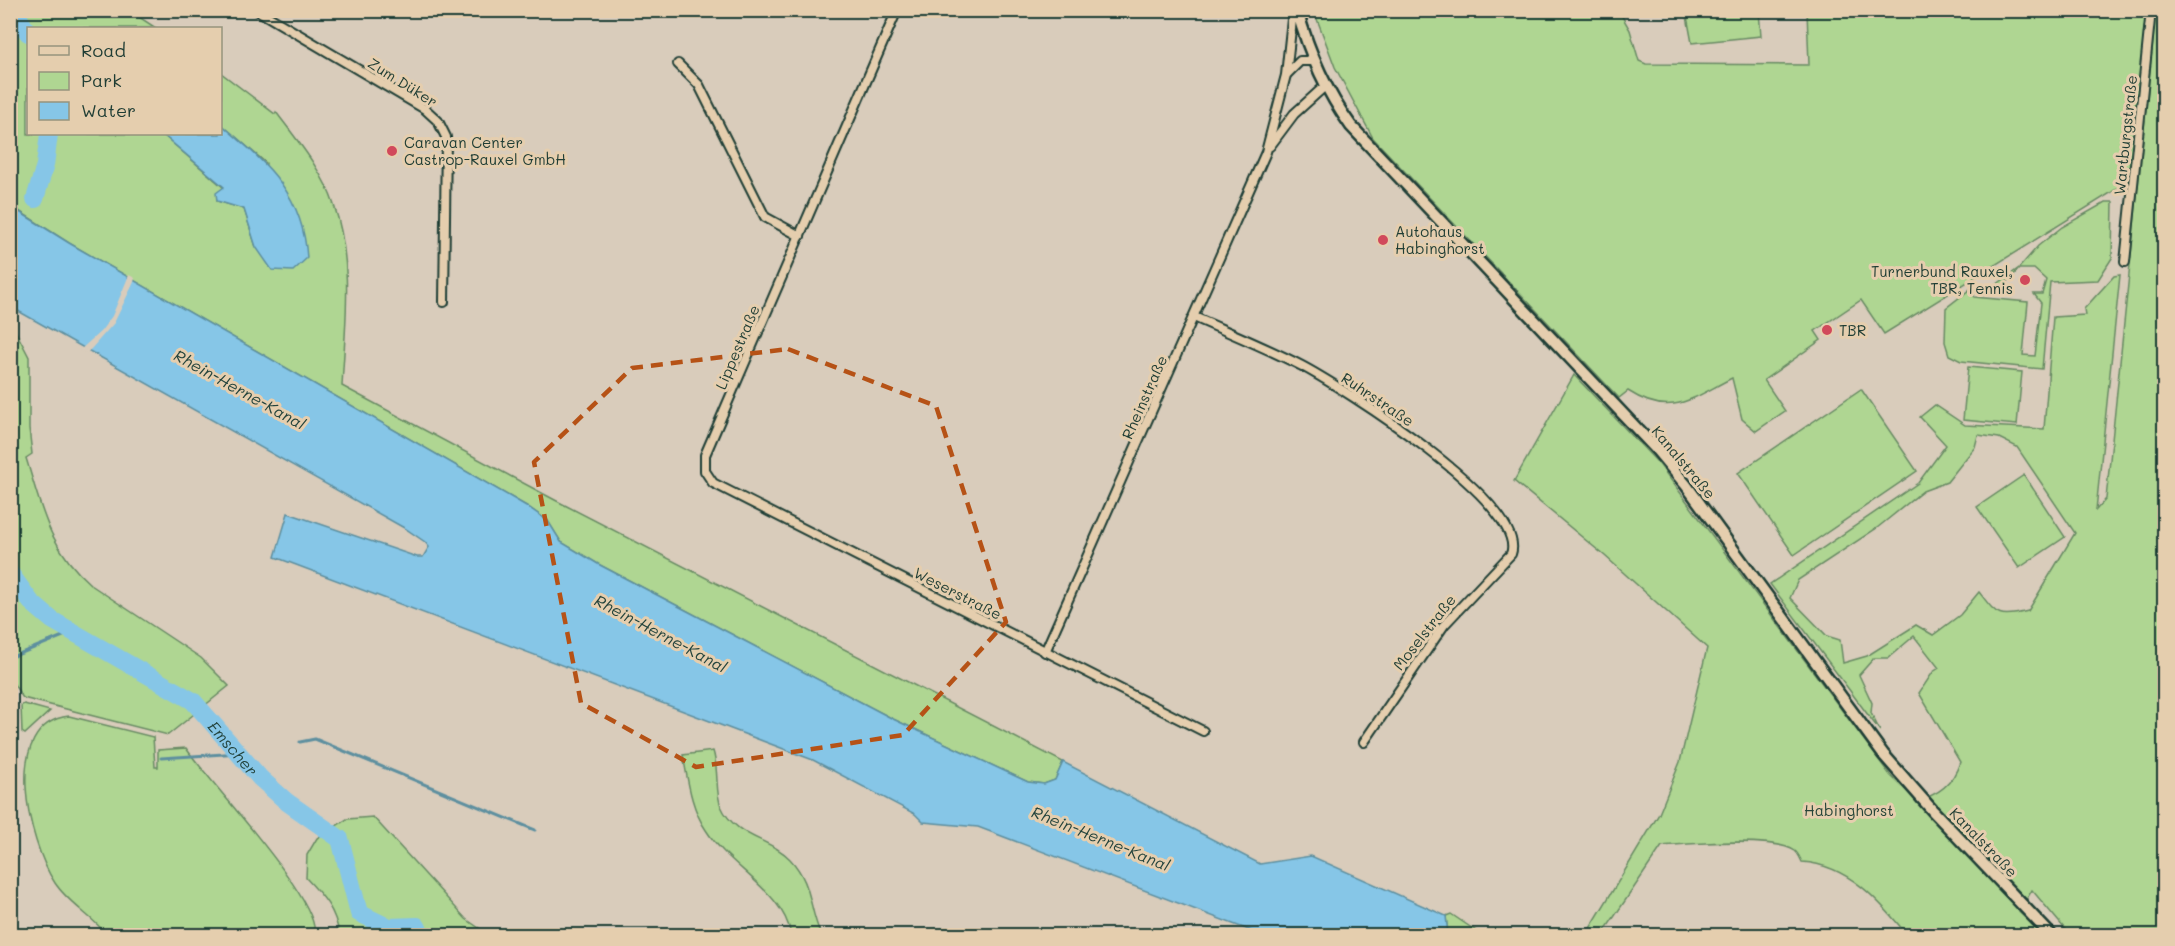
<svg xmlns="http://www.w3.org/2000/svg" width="2175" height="946" font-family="Mali,sans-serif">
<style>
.green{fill:#afd692;stroke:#678a63;stroke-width:1.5;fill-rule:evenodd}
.water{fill:#86c6e7;stroke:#5d8f9f;stroke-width:1.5}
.pier{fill:#d9ccbb}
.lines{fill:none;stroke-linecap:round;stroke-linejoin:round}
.stream{stroke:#5d8f9f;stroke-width:3}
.river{stroke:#86c6e7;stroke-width:18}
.minor-casing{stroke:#1f3d34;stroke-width:12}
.secondary-casing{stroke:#1f3d34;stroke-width:15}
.minor{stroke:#e5ceae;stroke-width:8}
.secondary{stroke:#e5ceae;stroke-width:10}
.marked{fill:none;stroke:#b65216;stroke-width:4.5;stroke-dasharray:12 8;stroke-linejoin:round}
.poi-dot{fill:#d1495b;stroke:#e5ceae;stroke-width:2}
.labels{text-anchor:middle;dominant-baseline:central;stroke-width:6;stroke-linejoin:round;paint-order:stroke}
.street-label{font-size:15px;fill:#1f3d34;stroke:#e5ceae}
.poi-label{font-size:15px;fill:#1f3d34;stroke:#e5ceae;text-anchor:start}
.park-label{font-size:15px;fill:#264539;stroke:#e5ceae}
.water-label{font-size:16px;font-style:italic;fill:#24443d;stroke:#e5ceae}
</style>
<rect width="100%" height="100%" fill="#d9ccbb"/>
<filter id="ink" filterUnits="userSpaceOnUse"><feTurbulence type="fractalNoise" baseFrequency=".0167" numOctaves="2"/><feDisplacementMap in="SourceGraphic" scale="12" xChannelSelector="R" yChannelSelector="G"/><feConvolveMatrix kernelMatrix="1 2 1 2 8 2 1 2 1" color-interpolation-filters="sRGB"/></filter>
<g filter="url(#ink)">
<g class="green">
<path d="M2084 10V14L2102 16 2103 11H2150L2131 174 2125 184 1884 334 1861 300 1815 331 1821 340 1764 380 1785 411 1756 431 1742 419 1732 378C1692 398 1671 419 1628 391L1619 398 1373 138 1335 67 1314 11H1619L1630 30 1639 61 1646 64 1809 65 1807 11Z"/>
<path d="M10 11H130L156 28H28V134H162L224 188 217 201 244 209 256 247 266 163 221 124V73L275 114 276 112C297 140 323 171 334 205 354 263 345 326 342 386L555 500 1063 762 1055 780 1044 784 1028 782 893 719 598 564 561 542 548 521 528 507 69 243 11 206Z"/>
<polygon points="1686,11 1759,11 1761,36 1692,43"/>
<path d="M2156 11H2164V935H2070L2032 890 2019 912 2043 935H1907C1880 901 1848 865 1802 862 1800 858 1798 853 1795 851 1775 836 1688 844 1662 846L1602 935H1586L1659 814 1680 762 1707 648 1605 556 1514 481 1574 375 1659 464 1890 775 1916 800C1938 796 1953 784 1960 762L1919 693 1933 672 1939 668 1914 636 1888 658H1874L1859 675 1872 703 1871 713 1880 731 1770 584 1918 483 1946 445 1920 417 1935 405 1965 425 2044 429 2053 317 2085 315 2084 309 2114 276 2120 275 2096 510 2106 499ZM1978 435 1999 438 2017 447 2075 533 2028 611C1998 619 1997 615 1979 592L1960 615 1933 635 1916 625 1867 656 1843 663 1840 640 1827 636 1790 598 1798 580 1877 528 1923 491 1947 482 1975 447Z"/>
<polygon points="2106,202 2113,202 2112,258 2098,280 2050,282 2042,369 1961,361 1949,355 1945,342 1946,308 1973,287 1974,297 2028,302 2023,355 2035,356 2041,303 2034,294 2042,294 2046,280 2034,269 2019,269 1997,293 1989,290 2019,268 2038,246 2062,227"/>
<path d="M11 320H14L13 326 29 357V428L32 454 26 458C42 509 48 547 91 585L201 658 229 686 168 735 23 698 11 680Z"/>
<polygon points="1968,367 2022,372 2017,425 1963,420"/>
<polygon points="1861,389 1917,471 1794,555 1738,473"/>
<polygon points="2024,475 2065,537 2019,568 1977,507"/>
<polygon points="24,704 50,711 25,734 22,732 21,706"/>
<path d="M69 716 153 737 155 767H158V750L186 748C208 781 323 902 314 935H107C92 916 69 904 55 883 28 842 0 724 69 716Z"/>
<path d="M713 751C719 769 715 794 721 806 735 838 770 838 790 859 813 884 808 906 821 935H791C784 892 730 868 706 830 691 808 688 781 683 755Z"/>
<path d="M373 817 466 919 489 935H339C336 910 323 896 306 878L307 855 317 838 347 819Z"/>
<polygon points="1451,914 1482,935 1448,935 1446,916"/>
</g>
<g class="water">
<path d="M221 124C267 164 303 193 307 258L293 271 272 270 256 247 244 209 217 201 216 193 224 187 162 134H220Z"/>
<polygon points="10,206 69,243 528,507 548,521 561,542 598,564 893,719 1028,782 1044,784 1055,780 1063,762 1260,864 1311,856 1446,916 1448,935 1262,935 978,827 923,822 915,814 813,760 275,557 288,513 417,557 423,557 429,547 425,542 406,529 11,307"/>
</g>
<polygon class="pier" points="129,275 135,278 134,282 114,323 91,349 86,353 80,350 101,331 112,316"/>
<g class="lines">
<g class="stream">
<polyline points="14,656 73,632"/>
<polyline points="300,742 315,739 535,830"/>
<polyline points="161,758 240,753"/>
</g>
<g class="river">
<polyline points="14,10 28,33"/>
<polyline points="35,199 45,165 49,134"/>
<path id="s1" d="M10 573 31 602 52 620 193 701 260 778 287 802 340 839 359 913 388 927 417 926 422 936"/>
</g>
<defs>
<g id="minor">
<polyline points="257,10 425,109 438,121 446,137 444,302"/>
<polyline points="897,10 705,455 705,471 713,483 1203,731"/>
<polyline points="678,64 699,85 765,217 800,236"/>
<polyline points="1287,74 1300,61 1313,61"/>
<polyline points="1270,146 1294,114 1325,86"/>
<polyline points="2125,262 2151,10"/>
<path d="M1194 317C1230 333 1267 348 1302 366 1343 388 1529 505 1511 554L1444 625 1364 742"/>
<polyline points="1045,652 1266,152 1286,75 1293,10"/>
</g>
<path id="secondary" d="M1297 10C1309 53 1325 90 1351 126L1656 449 1686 485 1883 754 1933 811 2052 936"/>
</defs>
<use href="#minor" class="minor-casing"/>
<use href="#secondary" class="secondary-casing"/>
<use href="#minor" class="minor"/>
<use href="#secondary" class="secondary"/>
</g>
</g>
<path class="marked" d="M788 349 936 406 1006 622 903 735 696 767 581 703 534 462 632 368Z"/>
<g class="poi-dot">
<circle cx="392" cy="151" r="6"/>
<circle cx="1383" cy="240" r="6"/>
<circle cx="2025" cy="280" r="6"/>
<circle cx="1827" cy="330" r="6"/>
</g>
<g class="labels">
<g class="street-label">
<text transform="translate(403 82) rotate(32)">Zum Düker</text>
<text transform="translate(2125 135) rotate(-84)">Wartburgstraße</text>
<text transform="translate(737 347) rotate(-67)">Lippestraße</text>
<text transform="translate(1144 397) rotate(-66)">Rheinstraße</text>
<text transform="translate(1378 399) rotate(34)">Ruhrstraße</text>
<text transform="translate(1684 462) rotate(50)">Kanalstraße</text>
<text transform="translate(958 593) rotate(27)">Weserstraße</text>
<text transform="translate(1424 632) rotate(-52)">Moselstraße</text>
<text transform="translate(1984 842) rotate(46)">Kanalstraße</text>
</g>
<g class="poi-label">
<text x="404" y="142">Caravan Center<tspan x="404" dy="17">Castrop-Rauxel GmbH</tspan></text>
<text x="1395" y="231">Autohaus<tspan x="1395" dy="17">Habinghorst</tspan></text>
<text x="2013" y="271" text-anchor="end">Turnerbund Rauxel,<tspan x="2013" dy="17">TBR, Tennis</tspan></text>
<text x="1839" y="330">TBR</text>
</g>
<g class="park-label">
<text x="1849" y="810">Habinghorst</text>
</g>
<g class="water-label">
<text transform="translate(240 389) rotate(29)">Rhein-Herne-Kanal</text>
<text transform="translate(661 633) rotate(28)">Rhein-Herne-Kanal</text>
<text stroke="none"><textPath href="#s1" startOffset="288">Emscher</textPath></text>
<text transform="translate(1101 838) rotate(22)">Rhein-Herne-Kanal</text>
</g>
</g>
<rect width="2175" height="946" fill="none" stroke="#e5ceae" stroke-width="36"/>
<rect x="18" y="18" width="2139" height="910" fill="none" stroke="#1f3d34" stroke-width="2" filter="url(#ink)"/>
<rect x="27" y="27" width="195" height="108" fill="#e5ceae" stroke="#96947d" stroke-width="1.5"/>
<rect x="39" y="46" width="30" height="9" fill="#e5ceae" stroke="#96947d" stroke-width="1.5"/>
<text x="81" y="57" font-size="18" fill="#1f3d34">Road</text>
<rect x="39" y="72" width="30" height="18" fill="#afd692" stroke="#96947d" stroke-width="1.5"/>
<text x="81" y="87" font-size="18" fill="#1f3d34">Park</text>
<rect x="39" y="102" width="30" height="18" fill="#86c6e7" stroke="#96947d" stroke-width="1.5"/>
<text x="81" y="117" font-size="18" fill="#1f3d34">Water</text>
</svg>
